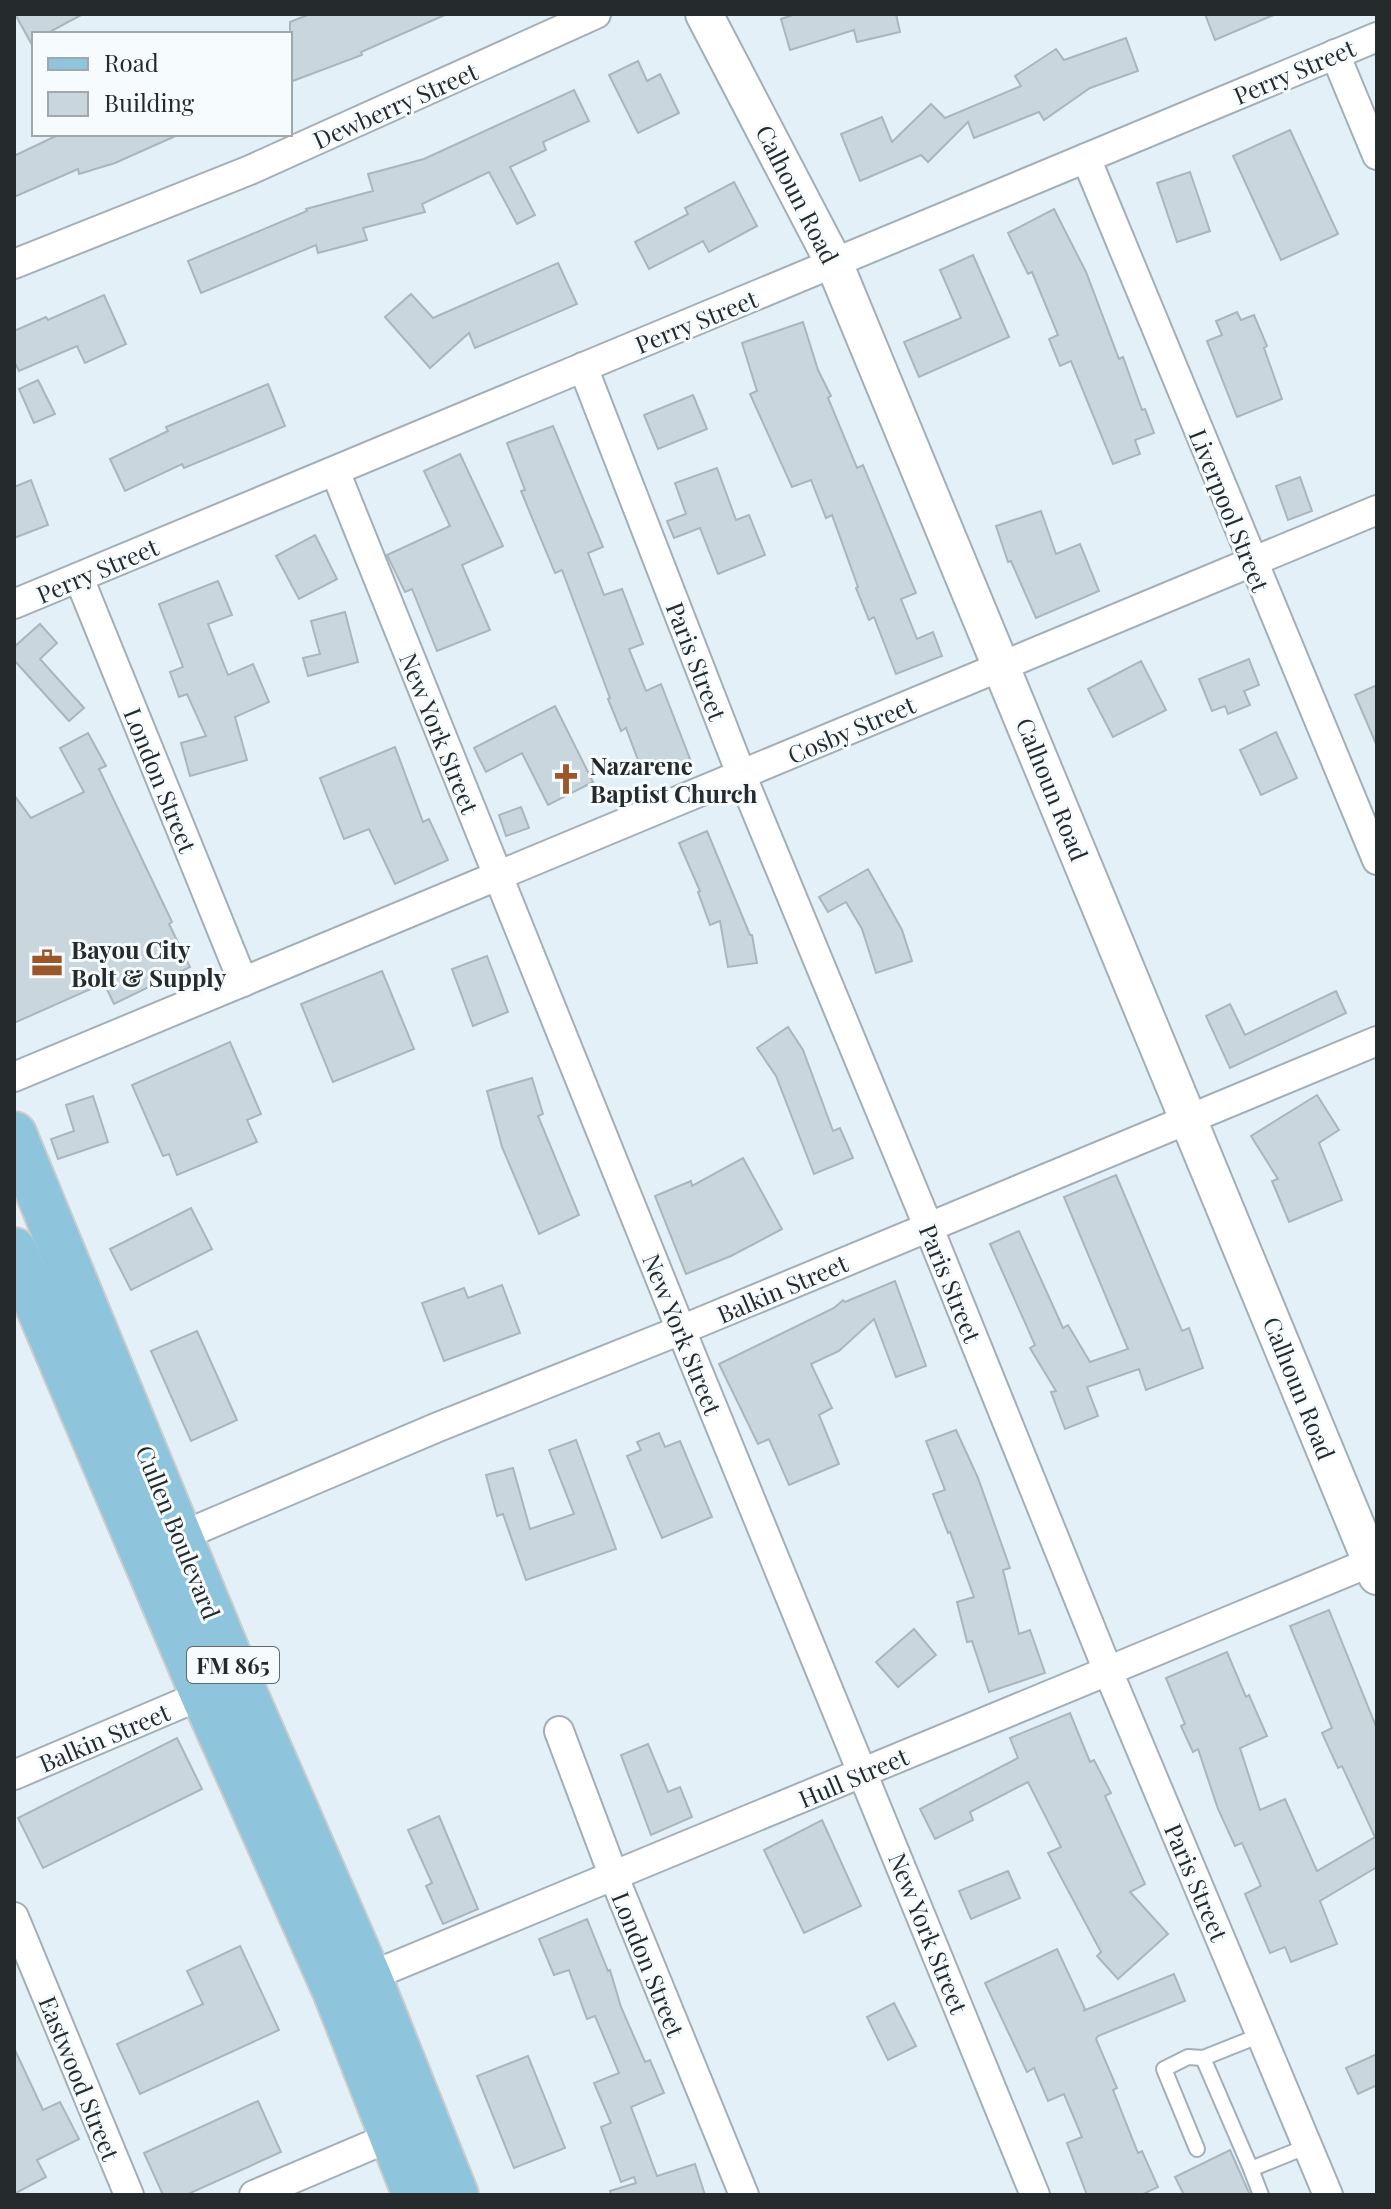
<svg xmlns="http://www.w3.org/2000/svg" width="1391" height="2209" font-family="'Playfair Display',serif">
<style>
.building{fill:#cad6dd;stroke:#a9b6bc;stroke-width:2}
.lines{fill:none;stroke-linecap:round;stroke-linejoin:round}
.service-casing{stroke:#a3afb6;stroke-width:18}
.minor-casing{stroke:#a3afb6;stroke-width:32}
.tertiary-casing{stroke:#a3afb6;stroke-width:40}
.primary-casing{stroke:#cbcccc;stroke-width:48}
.service{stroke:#fff;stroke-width:14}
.minor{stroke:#fff;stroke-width:28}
.tertiary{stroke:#fff;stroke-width:36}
.primary{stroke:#8fc4dd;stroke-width:44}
.labels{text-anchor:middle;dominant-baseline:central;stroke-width:6;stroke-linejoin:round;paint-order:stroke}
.shield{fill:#f6fcfe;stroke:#64696b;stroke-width:2}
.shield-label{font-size:22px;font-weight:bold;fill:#252a2c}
.street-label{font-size:24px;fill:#252a2c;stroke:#f6fcfe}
.poi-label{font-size:24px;font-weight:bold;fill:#252a2c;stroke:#f6fcfe;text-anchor:start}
</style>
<rect width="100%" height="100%" fill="#e3f0f7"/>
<g class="building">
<polygon points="15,14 83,14 46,34 34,34 34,41 31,43"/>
<polygon points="310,14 447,14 361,52 362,55 290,82 290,22"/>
<polygon points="796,14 896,14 900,32 857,42 854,30 790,50 781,19"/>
<polygon points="1205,14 1276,14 1215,40"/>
<polygon points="1126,38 1138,71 1090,88 1044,120 1039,112 974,138 968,122 928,162 921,155 860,181 841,134 882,117 892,142 931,104 945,118 1021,86 1015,76 1056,49 1064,60"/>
<polygon points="638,61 647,81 660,74 679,113 638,133 609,75"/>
<polygon points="574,90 589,121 543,142 546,150 510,167 535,215 517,224 489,172 422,204 425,212 363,228 367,240 318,253 316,245 201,293 188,261 307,211 306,209 373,191 368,174 424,159"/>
<polygon points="1290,130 1338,234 1281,260 1233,156"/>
<polygon points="60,134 180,134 115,163 79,174 78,169 14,197 14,156"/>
<polygon points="1190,172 1210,231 1177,242 1157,183"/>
<polygon points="734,182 757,226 709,252 703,241 649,269 635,242 688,214 685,208"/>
<polygon points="1054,209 1086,272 1119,359 1123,357 1142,410 1145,409 1154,433 1135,440 1140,454 1113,464 1071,361 1060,366 1049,339 1058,335 1032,272 1028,274 1008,233"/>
<polygon points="973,255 1009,337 919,377 904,342 961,318 940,270"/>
<polygon points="558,263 577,304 475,348 469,333 430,368 385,317 411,294 433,318"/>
<polygon points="104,295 126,344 85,363 77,346 19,371 14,361 14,331 46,317 48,320"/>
<polygon points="1237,312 1241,320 1254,315 1267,346 1264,348 1282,399 1237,417 1207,341 1222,335 1216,321"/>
<polygon points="803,322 818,370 831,396 828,398 857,468 863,465 916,593 901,599 917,639 933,632 942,656 896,674 874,617 869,620 856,588 858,587 832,515 826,518 811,480 792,487 750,394 757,391 742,343"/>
<polygon points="38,380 55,414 34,423 19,389"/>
<polygon points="268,384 285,426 184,468 182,464 125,491 110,459 168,431 166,427"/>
<polygon points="693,395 707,429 658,449 644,415"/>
<polygon points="553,426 603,547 588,553 604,595 622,589 643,644 629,649 646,691 661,684 690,759 644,776 626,728 621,731 608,699 610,698 562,570 555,573 521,491 525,490 507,443"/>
<polygon points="460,454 503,546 462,565 490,630 437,651 412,589 405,592 387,555 450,526 424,471"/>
<polygon points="717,468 736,520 749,515 765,555 718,574 700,528 674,538 667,521 686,514 675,483"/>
<polygon points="1300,477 1312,511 1288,520 1276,486"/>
<polygon points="31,480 48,525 14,538 14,487"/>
<polygon points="1041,511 1056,554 1080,544 1099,591 1036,618 1011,561 1008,562 996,526"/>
<polygon points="315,535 337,579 299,599 276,556"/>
<polygon points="218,581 232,615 208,624 228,675 253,664 269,702 235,717 247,760 190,776 181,743 206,736 187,694 179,697 170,672 183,667 159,604"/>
<polygon points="345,612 358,662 308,676 303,658 320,654 311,621"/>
<polygon points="40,624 57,643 40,659 84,708 69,721 14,660 14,647"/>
<polygon points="1249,659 1259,685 1244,691 1250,705 1228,714 1225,706 1212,711 1199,679"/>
<polygon points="1141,661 1166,710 1113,737 1088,689"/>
<polygon points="1377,685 1377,746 1355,695"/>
<polygon points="555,706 593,782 548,805 522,753 486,772 474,748"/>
<polygon points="1276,732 1297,778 1261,795 1240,750"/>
<polygon points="88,733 106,766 99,769 172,922 169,924 190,967 114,1004 104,983 14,1023 14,795 31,818 84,792 60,748"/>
<polygon points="395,747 423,822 429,819 448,860 395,884 369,829 344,839 320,778"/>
<polygon points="521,807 529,828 506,836 499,815"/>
<polygon points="707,831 750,935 752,935 757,963 728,967 720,921 710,925 698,892 700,891 679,843"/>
<polygon points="868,869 902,930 912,961 876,973 862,929 846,902 828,912 819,897"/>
<polygon points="487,956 508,1012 473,1026 452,969"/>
<polygon points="382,971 414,1049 333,1082 301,1004"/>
<polygon points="1336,991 1346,1013 1230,1068 1206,1016 1230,1004 1245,1035"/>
<polygon points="788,1027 803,1050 833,1131 840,1128 853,1158 814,1174 776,1076 757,1048"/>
<polygon points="230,1042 261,1114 247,1120 257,1142 177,1175 169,1154 163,1156 132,1085"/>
<polygon points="532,1078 543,1114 538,1116 579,1215 539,1234 502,1147 487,1091"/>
<polygon points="1317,1095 1339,1130 1319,1143 1342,1200 1289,1222 1272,1181 1278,1179 1251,1136"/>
<polygon points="93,1096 108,1142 58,1159 51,1139 74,1131 66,1105"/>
<polygon points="743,1158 782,1229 731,1256 686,1274 655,1196 691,1181 692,1186"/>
<polygon points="1116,1175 1182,1331 1189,1328 1203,1368 1146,1390 1139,1369 1087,1387 1098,1416 1065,1429 1051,1392 1056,1391 1030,1348 1035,1345 990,1244 1019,1231 1063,1328 1068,1325 1090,1362 1128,1349 1064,1197"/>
<polygon points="191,1208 212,1249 131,1290 110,1249"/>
<polygon points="895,1281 926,1366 896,1377 874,1319 839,1351 811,1364 832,1408 819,1415 839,1464 789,1485 769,1439 758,1444 719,1364 834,1308 843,1300 845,1302"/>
<polygon points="502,1285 520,1333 444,1361 422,1303 464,1288 468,1298"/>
<polygon points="197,1331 237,1420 191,1441 151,1351"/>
<polygon points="956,1430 978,1478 1010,1568 1003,1570 1019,1634 1030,1630 1045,1673 989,1692 972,1641 967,1642 957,1602 974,1597 950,1532 948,1533 933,1494 945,1490 926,1441"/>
<polygon points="659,1433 665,1447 680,1441 712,1517 662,1538 627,1456 641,1450 637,1442"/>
<polygon points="576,1440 616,1549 526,1580 503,1514 497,1516 486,1475 513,1468 530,1529 574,1514 549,1450"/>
<polygon points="1329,1610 1377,1729 1377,1867 1320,1901 1337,1944 1291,1962 1285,1947 1270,1953 1245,1894 1261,1886 1242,1843 1235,1846 1218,1809 1198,1749 1193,1752 1181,1726 1185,1724 1166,1678 1227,1652 1246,1697 1249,1695 1267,1736 1240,1748 1260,1810 1285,1799 1317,1871 1375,1837 1342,1766 1338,1768 1322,1733 1332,1728 1290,1626"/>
<polygon points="914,1629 936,1655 898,1687 876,1662"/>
<polygon points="1070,1713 1090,1762 1094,1760 1111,1793 1105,1796 1145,1884 1130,1892 1168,1934 1118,1979 1097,1956 1101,1952 1048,1853 1061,1847 1028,1782 970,1812 973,1820 935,1839 920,1809 1018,1758 1010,1738"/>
<polygon points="177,1738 202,1789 43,1868 18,1818"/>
<polygon points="648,1744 668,1792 680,1787 692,1817 651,1835 621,1755"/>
<polygon points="439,1816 478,1909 443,1924 426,1886 432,1883 408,1830"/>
<polygon points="822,1820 861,1906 804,1933 764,1850"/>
<polygon points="1008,1871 1020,1898 971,1919 959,1891"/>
<polygon points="587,1919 608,1971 610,1970 621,2007 645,2062 650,2060 664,2093 631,2107 657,2176 695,2164 705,2195 611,2195 610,2191 636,2183 634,2177 621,2182 601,2127 611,2123 594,2083 619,2073 595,2016 587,2019 569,1970 554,1975 539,1939"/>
<polygon points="240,1946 279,2030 140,2094 117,2044 203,2004 187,1971"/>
<polygon points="1057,1949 1085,2009 1083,2011 1174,1974 1185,2001 1098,2036 1096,2039 1117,2088 1113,2090 1138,2153 1142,2151 1158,2187 1141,2195 1087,2195 1067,2143 1082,2137 1064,2094 1048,2101 1034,2068 1027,2072 985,1983"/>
<polygon points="894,2003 916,2046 888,2060 867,2017"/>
<polygon points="14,2048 43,2110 60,2102 79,2139 37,2160 46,2177 14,2194"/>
<polygon points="1377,2054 1377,2085 1358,2094 1346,2068"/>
<polygon points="528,2056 565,2148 514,2168 477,2076"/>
<polygon points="258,2101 281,2152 186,2195 163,2195 144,2153"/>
<polygon points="1230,2150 1250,2195 1184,2195 1175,2177"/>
</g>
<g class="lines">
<defs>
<g id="service">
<polyline points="1261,2035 1203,2058 1251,2169 1308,2146"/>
<polyline points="1197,2149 1164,2069 1188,2057 1203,2058"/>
<polyline points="1251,2169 1261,2195"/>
</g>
<g id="minor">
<polyline points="1335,54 1377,155"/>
<polyline points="1086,158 1377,860"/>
<polyline points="14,264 250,170 596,14"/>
<polyline points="583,367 741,774 928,1226 1108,1671 1328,2195"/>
<polyline points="335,471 681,1330 1035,2195"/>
<polyline points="79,578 243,982"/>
<polyline points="14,604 1377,37"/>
<polyline points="14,1077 1377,510"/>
<polyline points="165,1543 438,1427 681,1330 1377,1041"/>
<polyline points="559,1731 614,1877 744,2195"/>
<polyline points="14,1775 216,1689"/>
<polyline points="14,1917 129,2195"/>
<polyline points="354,1983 1371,1562"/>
<polyline points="254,2195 407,2130"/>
</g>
<polyline id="tertiary" points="704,14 834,263 1377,1576"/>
<g id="primary">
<polyline points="14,1134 239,1680 369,1977 456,2195"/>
<polyline points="14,1250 203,1695 335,1991 415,2195"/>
</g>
</defs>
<use href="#service" class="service-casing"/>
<use href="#minor" class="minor-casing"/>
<use href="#tertiary" class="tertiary-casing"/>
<use href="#primary" class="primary-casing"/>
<use href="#service" class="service"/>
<use href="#minor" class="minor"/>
<use href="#tertiary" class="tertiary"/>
<use href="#primary" class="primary"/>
</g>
<defs>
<symbol id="church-bare" viewBox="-9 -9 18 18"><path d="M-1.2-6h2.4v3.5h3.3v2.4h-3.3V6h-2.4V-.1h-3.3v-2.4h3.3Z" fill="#9b5729" stroke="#f6fcfe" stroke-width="2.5" paint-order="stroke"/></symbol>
<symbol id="office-bare" viewBox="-9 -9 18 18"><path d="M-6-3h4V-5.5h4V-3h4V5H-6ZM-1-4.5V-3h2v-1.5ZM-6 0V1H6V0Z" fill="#9b5729" stroke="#f6fcfe" stroke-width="2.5" paint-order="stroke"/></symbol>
</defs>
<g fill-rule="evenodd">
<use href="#church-bare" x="544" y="757" width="44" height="44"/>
<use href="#office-bare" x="25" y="941" width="44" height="44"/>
</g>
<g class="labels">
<rect class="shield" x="187" y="1647" width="92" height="36" rx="6"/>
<g class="shield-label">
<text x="233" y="1665">FM 865</text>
</g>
<g class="street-label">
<text transform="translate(1294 71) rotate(-23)">Perry Street</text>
<text transform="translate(395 105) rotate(-24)">Dewberry Street</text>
<text transform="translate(798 194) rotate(63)">Calhoun Road</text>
<text transform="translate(696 321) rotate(-22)">Perry Street</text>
<text transform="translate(1230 510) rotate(68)">Liverpool Street</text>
<text transform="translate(97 570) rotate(-23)">Perry Street</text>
<text transform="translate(697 661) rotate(69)">Paris Street</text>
<text transform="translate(851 729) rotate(-23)">Cosby Street</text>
<text transform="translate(440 733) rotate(68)">New York Street</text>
<text transform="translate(161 780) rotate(68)">London Street</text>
<text transform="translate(1053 789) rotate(68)">Calhoun Road</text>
<text transform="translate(951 1283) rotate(68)">Paris Street</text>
<text transform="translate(782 1288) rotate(-23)">Balkin Street</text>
<text transform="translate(683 1334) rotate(68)">New York Street</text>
<text transform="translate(1300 1388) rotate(68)">Calhoun Road</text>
<text transform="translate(179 1532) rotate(68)">Cullen Boulevard</text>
<text transform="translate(104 1737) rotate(-23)">Balkin Street</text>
<text transform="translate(853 1777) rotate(-23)">Hull Street</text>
<text transform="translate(1197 1882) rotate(67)">Paris Street</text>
<text transform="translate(929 1933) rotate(68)">New York Street</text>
<text transform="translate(649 1964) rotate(68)">London Street</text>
<text transform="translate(80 2078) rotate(68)">Eastwood Street</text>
</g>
<g class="poi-label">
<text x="590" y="765">Nazarene<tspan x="590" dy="28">Baptist Church</tspan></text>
<text x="71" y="949">Bayou City<tspan x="71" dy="28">Bolt &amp; Supply</tspan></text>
</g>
</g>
<rect width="1391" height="2209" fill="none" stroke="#252a2c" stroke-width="32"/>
<rect x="32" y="32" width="260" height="104" fill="#f6fcfe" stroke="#a2a8aa" stroke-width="2"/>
<rect x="48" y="58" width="40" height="12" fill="#8fc4dd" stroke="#a2a8aa" stroke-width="2"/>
<text x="104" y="72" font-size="24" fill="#252a2c">Road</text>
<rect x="48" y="92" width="40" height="24" fill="#cad6dd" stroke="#a2a8aa" stroke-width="2"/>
<text x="104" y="112" font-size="24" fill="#252a2c">Building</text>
</svg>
